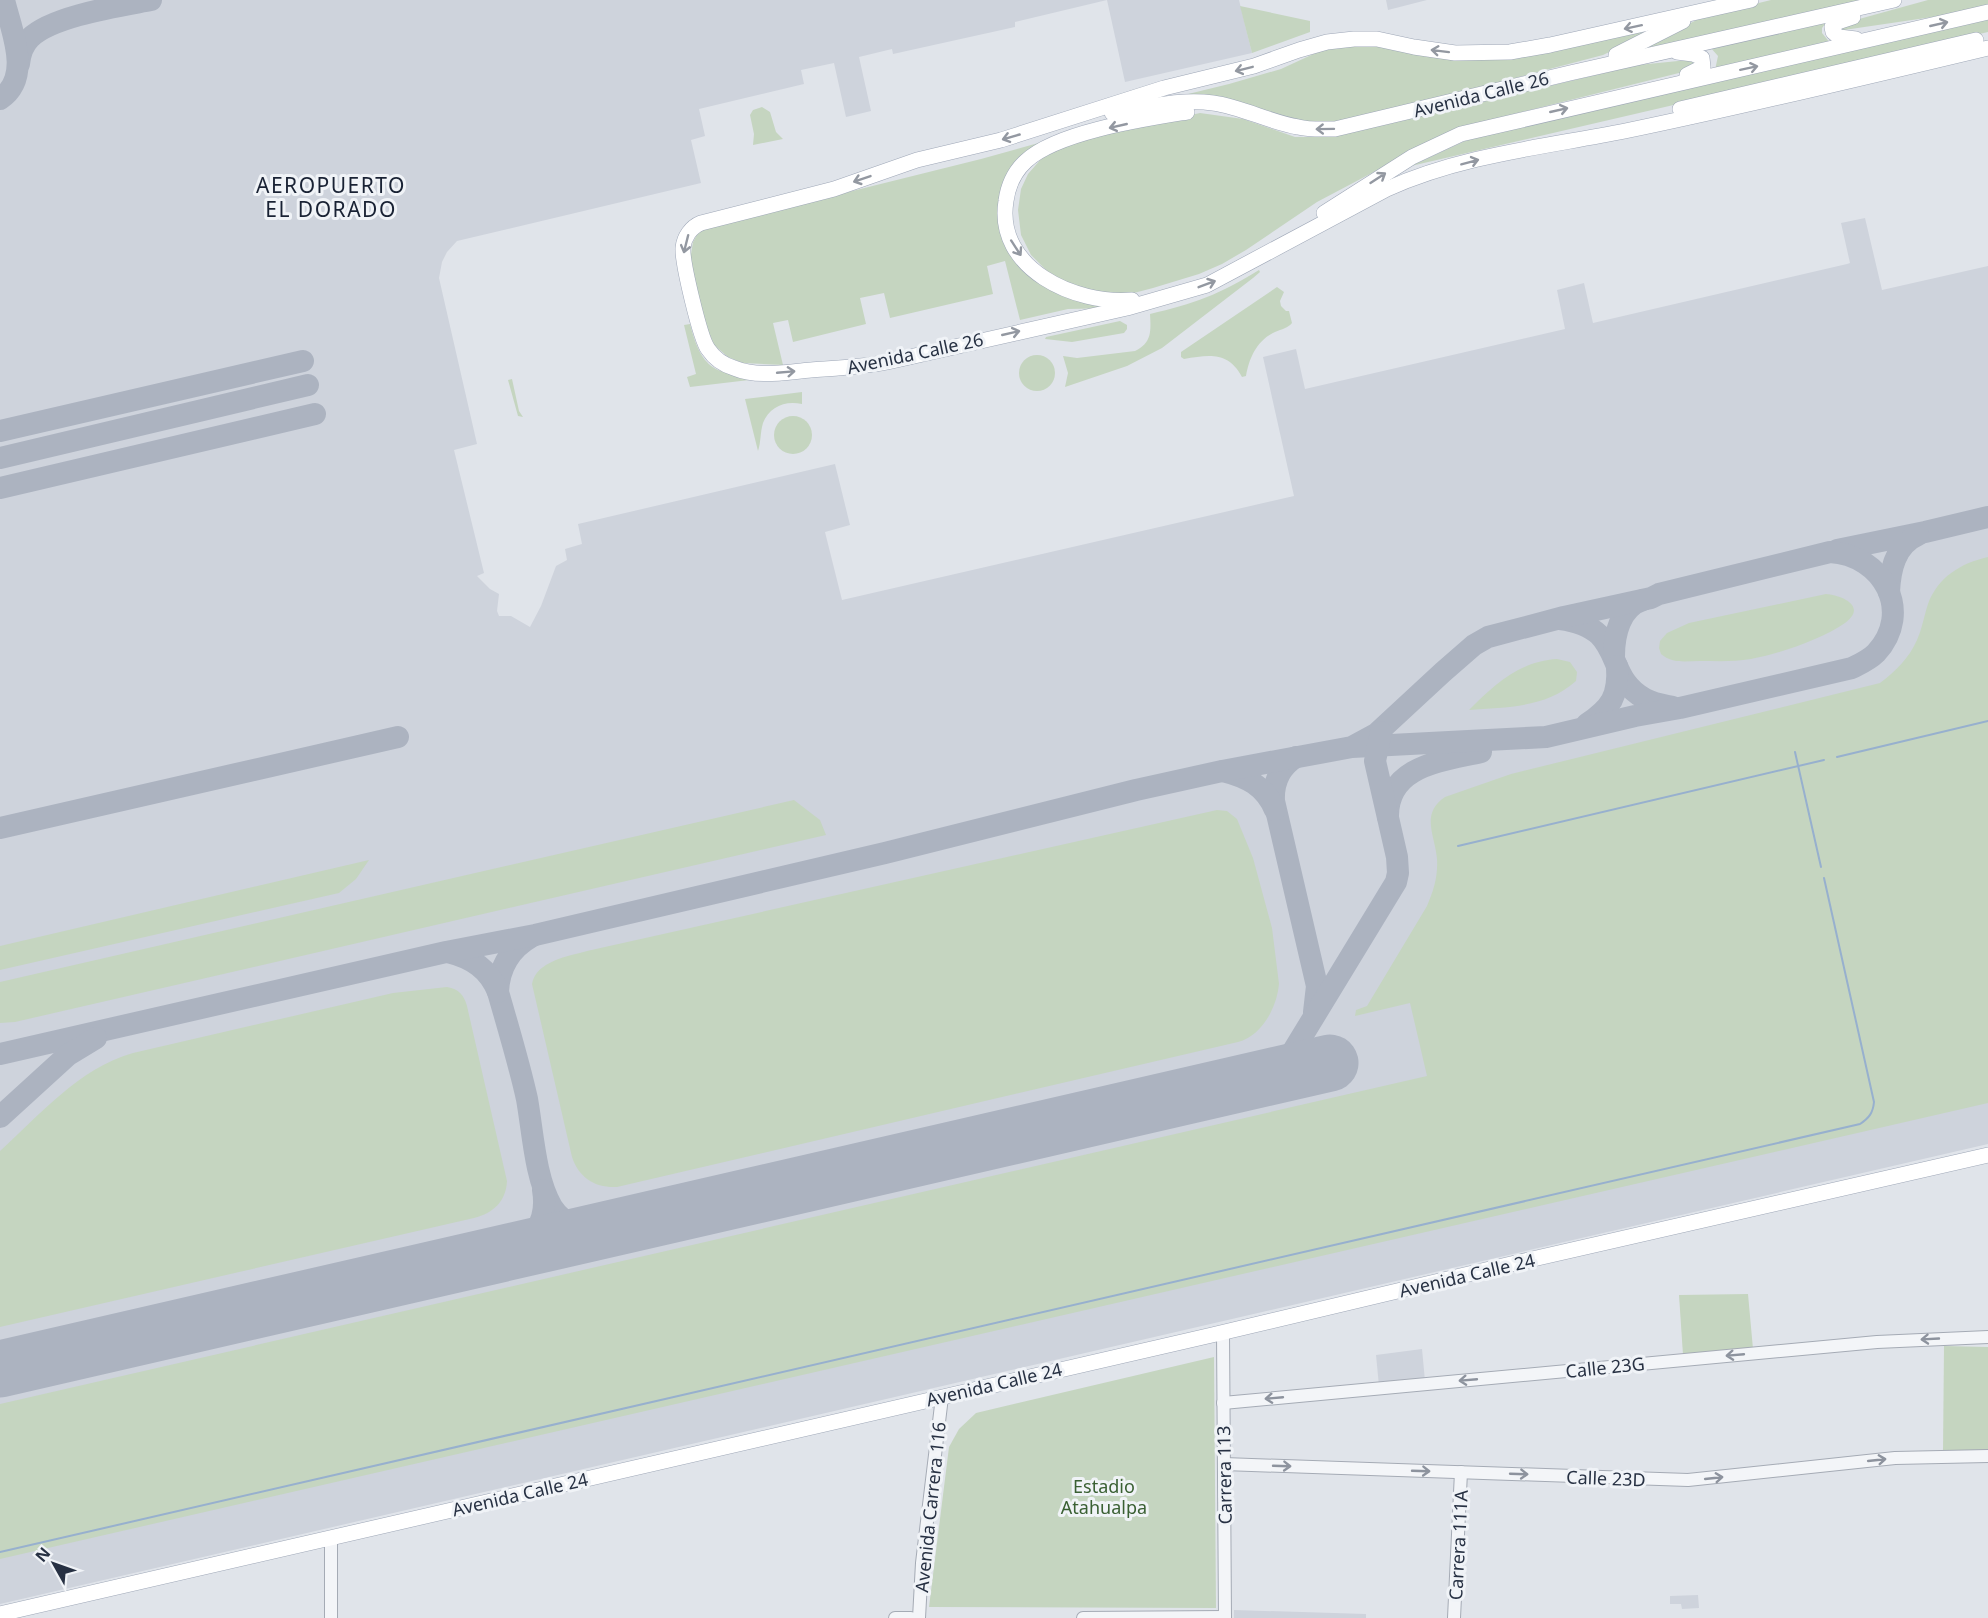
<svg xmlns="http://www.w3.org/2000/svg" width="1988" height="1618" font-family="'Noto Sans',sans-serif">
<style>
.built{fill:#ced3dc}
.green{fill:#c5d5c0}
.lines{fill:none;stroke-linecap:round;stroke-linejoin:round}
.stream{stroke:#97b0ce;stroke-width:2}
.taxiway{stroke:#acb3c0;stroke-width:22}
.runway{stroke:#acb3c0;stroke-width:57}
.minor-casing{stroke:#a5abb5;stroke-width:14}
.major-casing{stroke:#9ea7b7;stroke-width:16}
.minor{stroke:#f3f5f8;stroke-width:12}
.major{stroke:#fff;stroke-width:15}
.oneway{stroke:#9398a1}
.oneway2{stroke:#8d939e}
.labels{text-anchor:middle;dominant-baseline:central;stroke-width:6;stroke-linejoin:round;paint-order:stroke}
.street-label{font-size:18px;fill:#273143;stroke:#f0f3f7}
.park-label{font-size:18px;fill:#3a6033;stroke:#f0f3f7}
.quarter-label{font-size:21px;letter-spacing:1.5px;fill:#192234;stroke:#f0f3f7}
</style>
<rect width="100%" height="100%" fill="#e0e4ea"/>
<g class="built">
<polygon points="0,0 1239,0 1252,53 1125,82 1107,0 1015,22 1015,27 893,54 892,49 859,57 871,111 846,117 834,63 801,70 804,84 699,109 705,136 691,140 701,183 457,241 447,252 442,262 439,278 477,444 454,450 484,573 477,576 490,589 499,594 497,611 499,616 511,616 530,627 541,606 556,566 567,560 565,549 582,544 578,524 835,464 850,525 825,532 842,600 1294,496 1263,357 1296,349 1305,389 1565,329 1557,290 1584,283 1593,323 1847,264 1850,263 1841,223 1865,218 1882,290 1988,266 1988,1144 0,1604"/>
<polygon points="1386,0 1427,0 1388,10"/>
<polygon points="1422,1349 1425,1381 1379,1386 1376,1355"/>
<polygon points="1698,1595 1699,1608 1682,1609 1681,1604 1670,1604 1670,1596"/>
<polygon points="1234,1610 1366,1614 1366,1618 1234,1618"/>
</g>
<g class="green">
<polygon points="1771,0 1866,0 1636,52 1702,17"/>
<polygon points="1928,0 1988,0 1988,5 1946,15 1844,30 1839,28 1841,24"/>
<polygon points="1240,6 1310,21 1310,32 1252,53"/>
<polygon points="1988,19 1988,32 1411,166 1467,140"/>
<polygon points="1828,20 1822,28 1822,33 1831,44 1715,70 1718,56 1710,47"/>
<polygon points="1666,25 1603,55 1474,89 1322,125 1184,95 1229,84 1281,69 1320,51 1353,43 1387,46 1457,59"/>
<polygon points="1688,60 1696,62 1687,71 1457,128 1317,202 1246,250 1222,264 1199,274 1153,288 1130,294 1089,292 1051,275 1031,255 1021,235 1018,210 1021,189 1028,174 1041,159 1067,143 1200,113 1243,119 1295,137 1333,137 1638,65"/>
<polygon points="762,107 770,112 776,132 783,139 753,145 754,134 750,115 753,110"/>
<polygon points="1042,142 1007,181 1015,257 1113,308 1068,309 1020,320 1005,261 987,266 993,294 890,318 884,293 860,298 866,324 793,342 788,320 773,323 783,365 743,363 728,357 714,345 706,326 690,260 693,242 700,229 981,159"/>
<path d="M1259 270 1260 272 1253 278 1162 348 1127 366 1065 387 1068 373 1063 356 1077 358 1135 351C1152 343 1151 331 1150 314 1193 304 1221 294 1259 270Z"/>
<path d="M1277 287 1284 292 1280 301 1281 306 1286 311H1289L1292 323C1288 328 1282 329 1275 332 1257 340 1249 358 1246 376L1242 377C1228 351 1209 355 1184 359L1181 357V352Z"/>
<polygon points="1120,321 1127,325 1127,329 1124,333 1072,342 1045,339 1046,337"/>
<path d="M690 324C703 375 718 373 766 378L690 387 687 377 696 374 684 325Z"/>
<circle cx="1037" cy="373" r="18"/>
<polygon points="512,379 519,411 523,417 518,416 508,380"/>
<path d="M802 392V404C785 400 769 407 763 423 760 433 761 442 758 451L745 399Z"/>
<circle cx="793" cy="435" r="19"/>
<path d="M1988 557V1103L0 1559V1404L1427 1076 1410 1003 1355 1016 1356 1010 1367 1006 1427 906C1434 890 1438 876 1437 859 1435 835 1420 814 1445 797L1511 774 1880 683C1896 671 1909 658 1917 640 1922 629 1924 616 1928 604 1938 577 1961 563 1988 557Z"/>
<path d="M1826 594C1841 595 1868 606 1845 623 1822 639 1779 654 1751 659 1734 662 1717 661 1700 661 1686 661 1672 664 1661 654L1659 648 1660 641 1667 633 1689 623Z"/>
<path d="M1557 659 1570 662 1577 672 1576 681C1546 708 1507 707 1469 710 1494 685 1520 661 1557 659Z"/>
<polygon points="794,800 820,820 826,835 15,1022 0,1023 0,982"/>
<path d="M1217 810 1227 811 1237 819 1253 858 1272 928 1279 984C1277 1007 1262 1036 1238 1042L617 1187C595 1188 579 1178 572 1157L532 984C536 961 569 956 587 951Z"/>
<polygon points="369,860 356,879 339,893 0,970 0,946"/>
<path d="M447 987C459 989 464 995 467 1006L507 1181C506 1201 494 1213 474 1218L0 1327V1151C41 1114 78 1069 133 1053L393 993Z"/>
<polygon points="1748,1294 1753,1349 1683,1355 1679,1295"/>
<polygon points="1944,1346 1988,1347 1988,1450 1943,1451"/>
<polygon points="1214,1357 1216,1608 929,1607 949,1447 959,1429 976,1413"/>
</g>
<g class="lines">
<g class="stream">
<polyline points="1795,752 1821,867"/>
<polyline points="1837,757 1988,721"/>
<polyline points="1458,846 1824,760"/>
<path d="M0 1552 1860 1124C1869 1118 1873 1113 1874 1102L1824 878"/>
</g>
<g class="taxiway">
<path d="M19 64C20 54 23 45 30 38 52 16 120 6 151 0"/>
<path d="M0 99C33 77 11 30 4 0"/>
<polyline points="0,431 303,361"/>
<polyline points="0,458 308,385"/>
<polyline points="0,488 315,414"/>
<polyline points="1837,550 1925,532 1988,517"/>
<path d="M1889 592C1890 570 1895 545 1918 535"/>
<path d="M1560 619C1628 628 1601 675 1645 699 1654 704 1663 705 1673 707"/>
<path d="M1614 656C1614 635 1620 607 1643 600"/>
<path d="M1587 724C1611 708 1619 696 1617 666"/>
<path d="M1296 757C1280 767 1273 782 1274 801L1317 986 1314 1012"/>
<path d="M1223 771C1247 777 1265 786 1275 810"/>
<path d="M1388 817C1387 765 1443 761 1481 752"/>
<polyline points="0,828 398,737"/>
<path d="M531 937C510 949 499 968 498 992 508 1027 519 1063 527 1099 533 1133 535 1178 552 1207 565 1227 583 1229 604 1230"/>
<path d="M448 952C472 958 489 969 498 992"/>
<path d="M0 1054 446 952 535 935 885 853 1136 790 1222 771 1352 747 1546 737 1635 716 1680 708 1852 668C1860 664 1869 660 1876 653 1914 612 1883 555 1830 552L1659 594 1651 598 1564 617 1488 637 1474 645 1443 672 1376 734 1352 747"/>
<polyline points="1256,1080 1272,1074 1287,1061 1396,882 1398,873 1397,857 1375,761 1381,732"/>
<polyline points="0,1117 68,1055 96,1038"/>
<path d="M511 1251C536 1239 548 1219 543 1190"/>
</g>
<polyline class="runway" points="0,1369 1330,1063"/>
<defs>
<g id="minor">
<polyline points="1223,1333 1225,1618"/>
<polyline points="1223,1403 1877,1342 1988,1337"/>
<polyline points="1224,1464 1688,1480 1895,1458 1988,1456"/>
<polyline points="331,1618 331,1538"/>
<polyline points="895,1618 911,1618"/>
<polyline points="919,1618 922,1563 942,1397"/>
<polyline points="1083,1618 1225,1617"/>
<polyline points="1454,1618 1461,1472"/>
</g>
<g id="major">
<path d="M1751 0 1550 45 1510 52 1455 53 1414 47 1377 39H1354L1327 42 1299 50 1254 66 1164 88 1001 140 917 160 834 189 701 223C691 227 684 237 683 248 682 262 700 338 708 349 714 358 724 365 734 368 758 378 786 372 811 370 838 368 865 367 892 361L1127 308 1207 285 1387 189C1462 155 1545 147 1625 131 1746 106 1867 77 1988 48"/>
<polyline points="1853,17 1838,22 1832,27 1833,32 1839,37 1856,39"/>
<polyline points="1677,52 1693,54 1702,58 1703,67 1687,75"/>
<polyline points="1616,55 1683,21"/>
<polyline points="1680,109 1976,40"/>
<path d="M1112 113C1145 108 1180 98 1213 103 1242 107 1269 122 1298 127 1310 130 1322 129 1335 129L1570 73 1894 0"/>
<polyline points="1324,213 1412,157 1461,134 1988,12"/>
<path d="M1132 300C1076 305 995 269 1006 201 1008 186 1015 171 1026 161 1057 132 1144 119 1187 112"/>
<polyline points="0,1614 1212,1335 1511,1264 1988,1155"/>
</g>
</defs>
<use href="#minor" class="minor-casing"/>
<use href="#major" class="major-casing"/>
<use href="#minor" class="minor"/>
<use href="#major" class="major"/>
</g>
<defs><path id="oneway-shaft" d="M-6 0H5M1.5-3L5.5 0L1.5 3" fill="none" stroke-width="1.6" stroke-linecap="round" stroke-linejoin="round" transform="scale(1.5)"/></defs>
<g class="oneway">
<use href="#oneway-shaft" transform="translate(1939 24) rotate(-13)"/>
<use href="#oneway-shaft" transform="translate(1633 27) rotate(168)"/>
<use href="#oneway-shaft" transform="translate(1440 51) rotate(-173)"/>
<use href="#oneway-shaft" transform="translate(1749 68) rotate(-12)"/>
<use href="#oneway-shaft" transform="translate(1244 69) rotate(166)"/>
<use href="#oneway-shaft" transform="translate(1559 110) rotate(-13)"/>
<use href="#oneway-shaft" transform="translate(1118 126) rotate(167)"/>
<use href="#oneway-shaft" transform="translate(1325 129) rotate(179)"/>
<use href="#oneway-shaft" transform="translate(1011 137) rotate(164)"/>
<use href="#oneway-shaft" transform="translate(1470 162) rotate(-15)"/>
<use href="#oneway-shaft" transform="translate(1378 178) rotate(-33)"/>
<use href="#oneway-shaft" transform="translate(862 179) rotate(161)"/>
<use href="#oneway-shaft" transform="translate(686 244) rotate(104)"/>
<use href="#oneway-shaft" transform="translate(1016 248) rotate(57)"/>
<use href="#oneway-shaft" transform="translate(1207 284) rotate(-21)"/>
<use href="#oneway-shaft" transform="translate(1011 333) rotate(-13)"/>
<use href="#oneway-shaft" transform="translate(786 372) rotate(-5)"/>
</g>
<g class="oneway2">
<use href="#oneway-shaft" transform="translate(1930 1339) rotate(177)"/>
<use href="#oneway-shaft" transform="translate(1735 1355) rotate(175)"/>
<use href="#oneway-shaft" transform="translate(1468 1380) rotate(175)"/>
<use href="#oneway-shaft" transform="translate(1274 1398) rotate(175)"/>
<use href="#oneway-shaft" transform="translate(1877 1460) rotate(-6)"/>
<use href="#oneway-shaft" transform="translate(1282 1466) rotate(2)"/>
<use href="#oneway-shaft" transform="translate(1421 1471) rotate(2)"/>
<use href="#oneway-shaft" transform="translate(1519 1474) rotate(2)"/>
<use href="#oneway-shaft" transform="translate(1714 1478) rotate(-6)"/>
</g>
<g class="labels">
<g class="street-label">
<text transform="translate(1481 94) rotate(-14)">Avenida Calle 26</text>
<text transform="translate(915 353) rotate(-12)">Avenida Calle 26</text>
<text transform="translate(1467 1275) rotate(-13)">Avenida Calle 24</text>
<text transform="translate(1605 1367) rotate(-6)">Calle 23G</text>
<text transform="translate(994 1384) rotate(-13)">Avenida Calle 24</text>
<text transform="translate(1224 1475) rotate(-91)">Carrera 113</text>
<text transform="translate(1606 1478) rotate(2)">Calle 23D</text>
<text transform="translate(520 1494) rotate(-13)">Avenida Calle 24</text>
<text transform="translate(930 1507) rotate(-84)">Avenida Carrera 116</text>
<text transform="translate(1458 1545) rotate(-87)">Carrera 111A</text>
</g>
<g class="park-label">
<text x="1104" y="1486">Estadio<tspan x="1104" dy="21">Atahualpa</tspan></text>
</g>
<g class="quarter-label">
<text x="331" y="185">AEROPUERTO<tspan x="331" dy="24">EL DORADO</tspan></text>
</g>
</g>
<g transform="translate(54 1564) rotate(310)" stroke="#f0f3f7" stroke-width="4.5" paint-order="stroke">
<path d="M0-4.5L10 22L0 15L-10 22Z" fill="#273143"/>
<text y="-9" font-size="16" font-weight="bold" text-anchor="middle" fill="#273143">N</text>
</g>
</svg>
